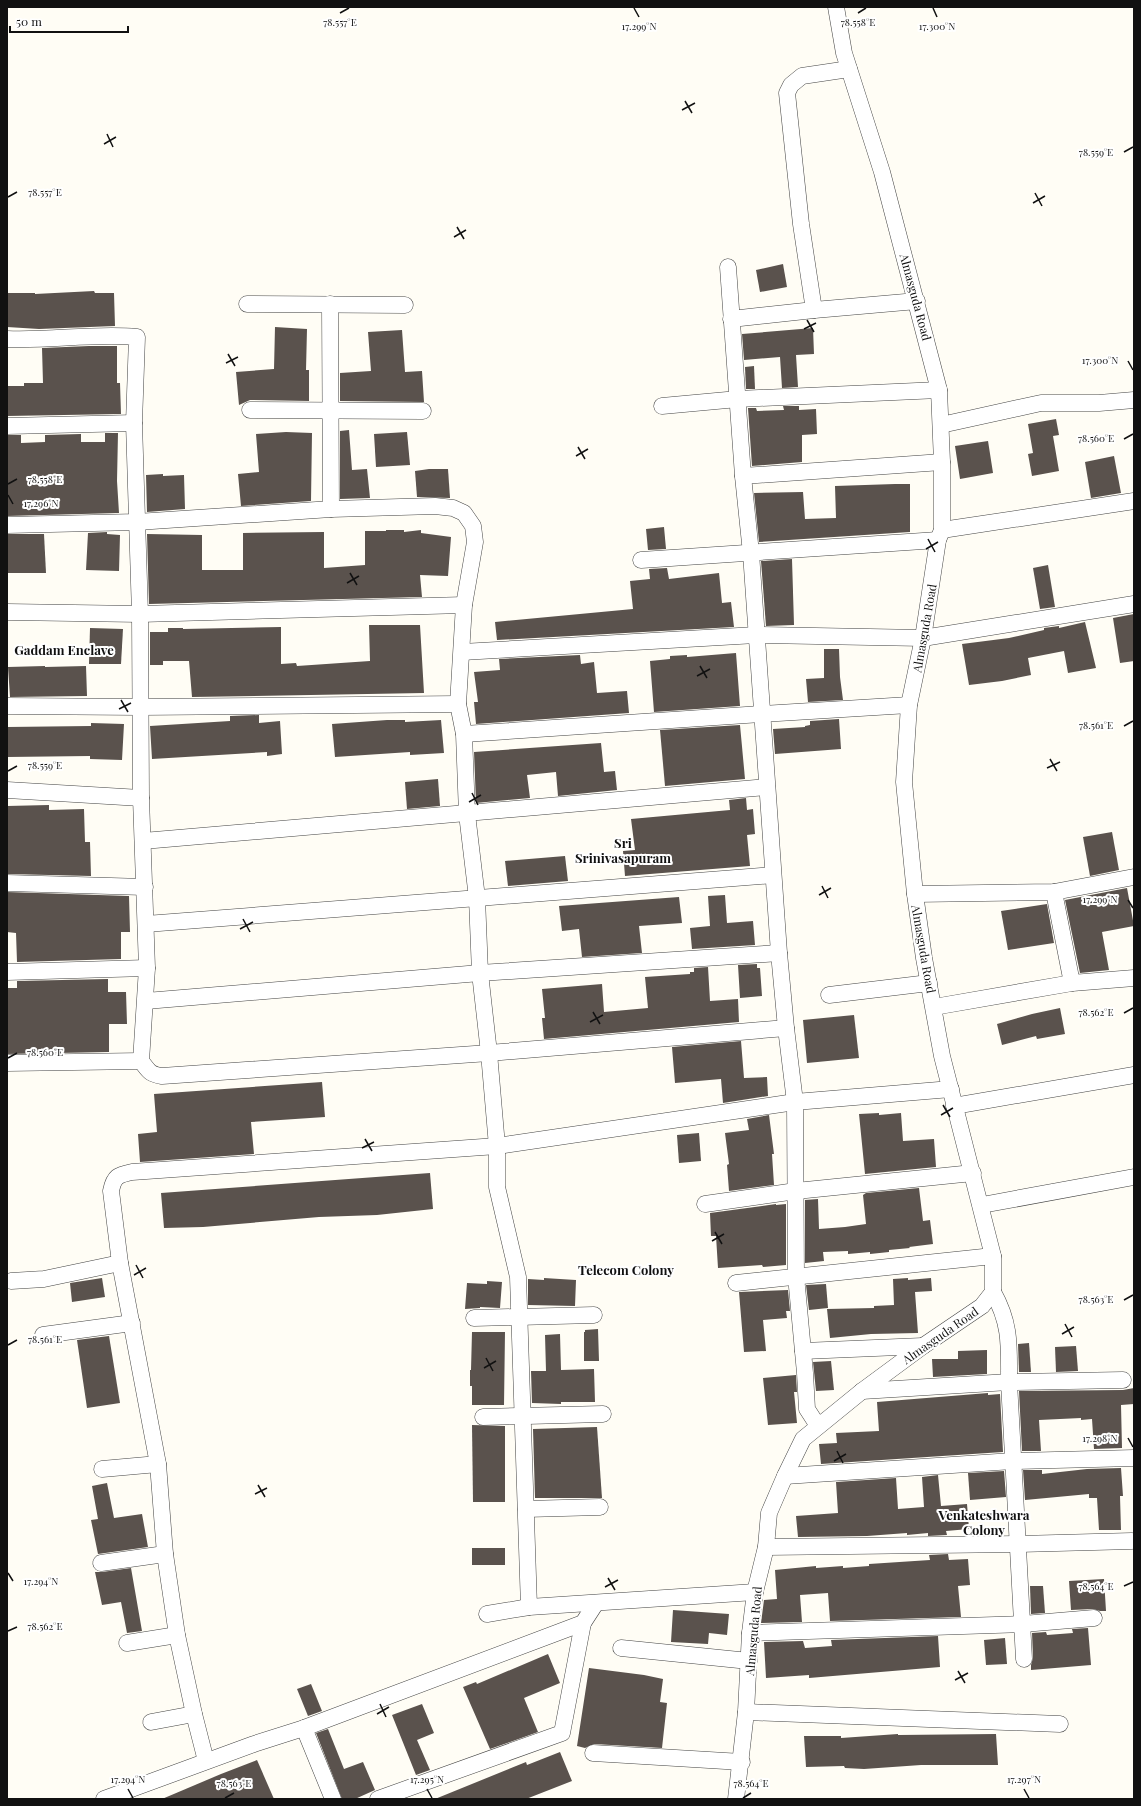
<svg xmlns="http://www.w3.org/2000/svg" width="1141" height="1806" font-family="'Playfair Display',serif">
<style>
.building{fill:#5a524d}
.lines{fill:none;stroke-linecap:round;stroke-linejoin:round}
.minor-casing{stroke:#444;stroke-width:17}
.minor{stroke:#fff;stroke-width:16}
.ticks{fill:none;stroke:#111;stroke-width:1.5}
.labels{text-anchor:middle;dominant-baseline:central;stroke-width:4;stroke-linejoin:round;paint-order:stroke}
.street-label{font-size:12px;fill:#111;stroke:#fff}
.neighbourhood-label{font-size:13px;font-weight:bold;fill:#111;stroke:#fff}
.ticks-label{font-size:10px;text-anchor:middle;fill:#111;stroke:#fff;stroke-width:4;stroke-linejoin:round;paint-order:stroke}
</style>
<rect width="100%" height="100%" fill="#fffdf5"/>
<g class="building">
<polygon points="783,264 787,287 760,292 756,270"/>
<polygon points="94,291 95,293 114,293 115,326 39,329 7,327 7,293 35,293 35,294"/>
<polygon points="275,327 307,329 306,370 309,370 309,401 250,400 239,405 236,372 274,369"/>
<polygon points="813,328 814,354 796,355 798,387 782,388 780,357 744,360 742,334"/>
<polygon points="402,330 405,372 422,371 424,402 340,401 340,373 371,371 368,332"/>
<polygon points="89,346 117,346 117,383 120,383 121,414 7,416 7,386 24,386 24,383 43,383 42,348"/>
<polygon points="754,366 755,389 746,389 745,367"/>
<polygon points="783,406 799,406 799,410 816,409 817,434 802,435 802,462 752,466 748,408 756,408 757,411 784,410"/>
<polygon points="1056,419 1059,435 1053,436 1059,471 1032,476 1028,454 1033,453 1028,424"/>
<polygon points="349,430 352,470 367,469 370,498 340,499 340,431"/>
<polygon points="286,432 312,433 311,501 241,506 238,474 259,472 256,434"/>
<polygon points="407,432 410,465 376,467 374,434"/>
<polygon points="105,433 118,433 117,481 119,513 7,516 7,435 21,435 21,443 45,442 45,435 81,434 81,442 105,442"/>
<polygon points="988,441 993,473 960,479 955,446"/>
<polygon points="1114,456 1121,493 1091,498 1085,462"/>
<polygon points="429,469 448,469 450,498 417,497 415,471"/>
<polygon points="163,474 163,476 184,475 185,509 147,512 146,475"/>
<polygon points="895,484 910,484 910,532 759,542 754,493 803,492 805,519 836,518 835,486"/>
<polygon points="664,527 666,549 648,550 646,529"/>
<polygon points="386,530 404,530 404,532 421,530 421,533 451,537 448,576 420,575 422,597 149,604 147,534 202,535 202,570 243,570 243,533 324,532 324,568 365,565 365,531 386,531"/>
<polygon points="107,532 107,534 120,535 119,571 86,570 88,533"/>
<polygon points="7,534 44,534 46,573 7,573"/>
<polygon points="792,559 794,625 766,626 761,561"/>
<polygon points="1048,565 1055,607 1040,609 1033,568"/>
<polygon points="667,568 669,579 719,573 722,603 731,602 734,627 497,640 495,622 633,609 630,581 650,579 649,569"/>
<polygon points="1134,614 1134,661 1120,663 1113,618"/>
<polygon points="1085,622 1096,668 1068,673 1064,651 1028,658 1031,675 1002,681 969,685 962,644 1009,638 1044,630 1044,628 1059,626 1059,628"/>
<polygon points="369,625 420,625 424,693 192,697 189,661 163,661 163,665 150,665 150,632 168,632 168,628 183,628 183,629 281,627 281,664 296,663 297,666 370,661"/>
<polygon points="90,628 123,629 121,664 89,664"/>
<polygon points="824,649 839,649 840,677 843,700 808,702 806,679 824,678"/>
<polygon points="736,653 740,706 654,712 650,661 670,659 670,656 687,655 687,657"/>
<polygon points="580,655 581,664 594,662 597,693 627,691 629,713 476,724 474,702 478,702 474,672 500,670 499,659"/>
<polygon points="45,666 45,667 86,666 87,696 10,697 8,667"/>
<polygon points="259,715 259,723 280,721 282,754 267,756 267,752 152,759 150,726 230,721 230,716"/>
<polygon points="839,719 841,749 775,754 773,729 805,727 805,726 810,725 810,721"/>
<polygon points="387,720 405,720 405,722 441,720 444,753 410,755 410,752 335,757 332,724"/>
<polygon points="91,723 124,724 122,760 90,759 90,756 7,757 7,727 91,726"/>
<polygon points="740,725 745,779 665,786 660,730"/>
<polygon points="601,743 604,772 615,771 617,790 558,796 556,772 527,775 530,798 476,803 474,752"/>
<polygon points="438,779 440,806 407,809 405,782"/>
<polygon points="746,798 747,810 753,809 755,834 747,835 750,866 625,876 623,851 635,850 631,819 730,810 729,800"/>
<polygon points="49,805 49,810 84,809 85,842 90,842 91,876 7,874 7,806"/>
<polygon points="1112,832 1119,870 1090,876 1083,837"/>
<polygon points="565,856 568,881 508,886 505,861"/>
<polygon points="1127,888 1134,926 1102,932 1109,970 1080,973 1065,900"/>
<polygon points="7,892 129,896 130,932 121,932 121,959 17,962 16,933 7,932"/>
<polygon points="725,895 727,923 753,921 755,945 692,949 690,928 710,926 708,896"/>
<polygon points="679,897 682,923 639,926 642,953 582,957 579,929 562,931 559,906"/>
<polygon points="1047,904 1054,943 1008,950 1001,911"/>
<polygon points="757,964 757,968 760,968 762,996 740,998 738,965"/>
<polygon points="708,967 710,1001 738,999 739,1022 544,1039 542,1018 545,1018 542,989 602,984 604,1012 648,1008 645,977 690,974 690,972 694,972 694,968"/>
<polygon points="108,979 108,992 126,992 127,1024 109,1024 109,1052 7,1054 7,988 17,988 17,981"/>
<polygon points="1060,1008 1065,1034 1037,1039 1036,1036 1002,1045 997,1024 1032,1014"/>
<polygon points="854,1015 859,1058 807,1063 803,1020"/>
<polygon points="741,1041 744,1078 767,1077 768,1096 723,1103 721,1079 675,1083 672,1047"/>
<polygon points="322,1082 325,1117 251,1122 254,1154 140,1162 138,1134 157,1132 154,1094"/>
<polygon points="879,1113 879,1115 901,1113 903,1141 934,1139 936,1167 865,1174 859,1114"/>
<polygon points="769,1115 774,1154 772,1154 774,1185 729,1191 727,1165 729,1164 725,1133 749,1130 747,1119"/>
<polygon points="699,1133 701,1161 679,1163 677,1135"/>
<polygon points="430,1173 433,1209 377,1215 319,1217 203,1227 164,1228 161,1193"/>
<polygon points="919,1188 923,1221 930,1220 933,1244 909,1247 910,1248 889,1250 889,1252 870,1254 870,1252 848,1254 848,1251 823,1252 824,1261 805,1263 805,1200 818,1199 819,1229 845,1227 866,1224 863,1195 866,1193"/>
<polygon points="776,1204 776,1205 786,1204 786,1265 763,1267 762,1265 718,1268 716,1236 711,1236 710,1213"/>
<polygon points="102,1278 105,1297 72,1302 70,1283"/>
<polygon points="544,1278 576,1280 575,1306 528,1305 528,1279 544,1280"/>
<polygon points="908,1278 908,1280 931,1278 932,1291 915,1292 918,1333 871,1334 830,1338 827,1309 874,1308 874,1306 894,1305 893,1279"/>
<polygon points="487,1281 502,1282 500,1308 480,1307 480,1308 465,1309 467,1283 487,1284"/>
<polygon points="826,1284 828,1308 809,1310 806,1285"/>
<polygon points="788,1290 790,1311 786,1311 787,1318 763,1320 766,1351 744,1352 739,1292"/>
<polygon points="598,1329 599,1361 584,1361 584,1332 585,1332 585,1330"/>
<polygon points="472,1332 505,1332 504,1405 472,1405 472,1386 470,1386 470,1370 471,1370"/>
<polygon points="560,1334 561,1370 594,1369 595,1402 561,1402 561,1404 532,1403 531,1371 546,1371 545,1335"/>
<polygon points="109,1336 120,1403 87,1408 77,1340"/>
<polygon points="1029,1343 1031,1372 1019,1372 1018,1344"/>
<polygon points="1076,1346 1078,1371 1056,1372 1055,1347"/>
<polygon points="987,1350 987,1374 933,1377 932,1359 958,1359 958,1351"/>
<polygon points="831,1361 834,1390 816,1391 813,1362"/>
<polygon points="796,1375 797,1392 794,1392 797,1423 768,1425 763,1378"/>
<polygon points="1134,1388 1134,1404 1121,1405 1122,1448 1094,1449 1092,1419 1081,1420 1081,1418 1039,1420 1041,1451 1022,1451 1019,1391 1123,1390"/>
<polygon points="988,1393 988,1395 1000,1394 1003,1452 821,1464 819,1444 837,1443 836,1433 879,1431 877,1402"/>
<polygon points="472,1425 505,1426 505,1502 473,1502"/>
<polygon points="597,1427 602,1498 535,1498 533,1429"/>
<polygon points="1121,1468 1123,1496 1120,1496 1121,1530 1099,1530 1097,1498 1089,1498 1089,1494 1025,1500 1023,1470 1042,1470 1042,1474 1087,1469"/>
<polygon points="1004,1471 1006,1497 970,1500 968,1473"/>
<polygon points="938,1475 941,1506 967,1504 969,1529 946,1531 947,1535 928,1536 928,1533 907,1535 907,1533 867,1536 798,1537 796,1516 838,1513 836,1482 896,1478 898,1509 924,1507 922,1477"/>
<polygon points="107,1483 114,1518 142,1514 148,1547 98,1554 91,1520 98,1519 92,1486"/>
<rect x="472" y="1548" width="33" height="17"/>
<polygon points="948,1554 949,1560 968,1559 970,1585 958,1586 961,1617 830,1621 828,1593 800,1595 802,1622 761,1623 764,1600 777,1599 775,1570 816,1566 816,1568 843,1566 843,1568 869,1566 869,1564 930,1560 929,1555"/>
<polygon points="131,1568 142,1631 127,1633 121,1602 102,1605 95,1572 102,1572"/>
<polygon points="1104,1579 1106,1611 1100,1611 1093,1609 1071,1610 1069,1581"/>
<polygon points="1030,1586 1043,1586 1045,1613 1031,1614"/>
<polygon points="673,1610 729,1614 727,1635 709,1633 708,1644 671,1642"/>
<polygon points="1088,1628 1091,1665 1031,1670 1031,1665 1033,1658 1032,1633 1046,1632 1047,1635 1073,1633 1072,1629"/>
<polygon points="938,1636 940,1667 809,1678 809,1675 766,1678 764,1642 803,1641 805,1648 832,1646 831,1640"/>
<polygon points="1005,1638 1007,1664 986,1665 984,1640"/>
<polygon points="548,1654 560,1683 524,1698 538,1732 490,1749 463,1687 476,1682 477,1684"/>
<polygon points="589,1668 644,1675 663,1679 660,1702 667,1703 662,1748 594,1744 585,1748 577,1746"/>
<polygon points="311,1684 322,1711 308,1716 297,1689"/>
<polygon points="422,1704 434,1733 417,1740 430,1770 416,1775 392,1715"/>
<polygon points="328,1729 344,1769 363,1762 375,1790 355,1799 342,1799 316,1733"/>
<polygon points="898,1734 898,1735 996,1734 998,1765 921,1765 864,1769 845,1768 844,1766 806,1767 804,1736 841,1736 841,1738"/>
<polygon points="560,1752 572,1781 526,1799 435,1799 526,1762 527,1765"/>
<polygon points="257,1760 274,1799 162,1799 221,1774"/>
</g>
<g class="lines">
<defs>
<g id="minor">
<polyline points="728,267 743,476 751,553 779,953 786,1028 795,1102 796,1276 805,1373 807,1409 818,1426"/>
<polyline points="247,304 405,305"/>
<polyline points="330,304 331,509"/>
<polyline points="814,310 801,224 787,93 791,85 802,76 849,69"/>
<polyline points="731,319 814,310 917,301"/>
<path d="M7 339C50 341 94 333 137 337L134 423 140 614 141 798 147 968 141 1061C149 1071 149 1074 162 1076L489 1053 786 1028"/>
<polyline points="662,406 738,399 939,390"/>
<polyline points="250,410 423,411"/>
<polyline points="941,425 1041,403 1099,403 1134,400"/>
<polyline points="7,426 134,423"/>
<polyline points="743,476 942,462"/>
<polyline points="7,525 137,522 331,509 435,506 453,508 464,513 473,526 475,542 464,605 458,704 464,734 467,814 477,898 480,973 489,1053 497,1146 497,1187 518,1277 529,1607"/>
<polyline points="942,530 1134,501"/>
<polyline points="641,560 938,540"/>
<polyline points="7,612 140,614 464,605"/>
<polyline points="462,652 756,635 923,638 1134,604"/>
<polyline points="7,706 140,707 458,704"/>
<polyline points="464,734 761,714 909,705"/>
<polyline points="7,790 141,798"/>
<polyline points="143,841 767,787"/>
<polyline points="7,883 145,887"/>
<polyline points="1054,892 1072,983"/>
<polyline points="915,894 1054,892 1134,877"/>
<polyline points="146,924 773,875"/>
<polyline points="7,972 147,968"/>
<polyline points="829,995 929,983"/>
<polyline points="146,1001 480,973 779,953"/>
<polyline points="934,1007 1072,983 1134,978"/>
<polyline points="7,1063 141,1061"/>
<polyline points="954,1106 1134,1075"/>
<polyline points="705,1204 796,1191 973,1173"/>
<polyline points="982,1205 1134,1177"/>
<polyline points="11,1281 44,1279 120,1263"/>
<polyline points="736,1283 993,1256"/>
<path d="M993 1292C1011 1324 1009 1346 1009 1382L1024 1659"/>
<polyline points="474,1318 594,1315"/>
<polyline points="43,1335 132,1323"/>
<polyline points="803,1351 923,1346"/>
<polyline points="862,1391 1009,1382 1123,1380"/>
<polyline points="483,1417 603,1414"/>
<polyline points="102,1469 158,1464"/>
<polyline points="785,1476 1013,1461 1134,1458"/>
<polyline points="526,1509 600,1507"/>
<polyline points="766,1547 1019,1544 1132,1541"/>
<polyline points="101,1563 165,1554"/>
<polyline points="487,1614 529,1607 755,1592"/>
<polyline points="750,1633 1023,1624 1094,1618"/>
<polyline points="127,1643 177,1635"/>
<polyline points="621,1648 749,1661"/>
<polyline points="746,1712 1060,1724"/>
<polyline points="151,1722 194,1714"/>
<polyline points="304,1728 333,1799"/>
<polyline points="593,1753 742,1762"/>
<path d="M206 1761 194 1714 177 1635 165 1554 158 1464 120 1263 111 1191C114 1176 118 1175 132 1172L497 1146 795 1102 951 1089"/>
<polyline points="104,1799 254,1744 304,1728 583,1623 596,1603"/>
<polyline points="378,1799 562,1733 583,1623"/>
<polyline points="736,1799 746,1712 750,1633 755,1592 766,1547 769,1513 785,1476 803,1439 862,1391 923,1346 982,1306 993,1292 993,1256 942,1056 924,958 915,894 904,782 909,705 923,638 938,540 942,530 942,462 939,390 882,172 844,53 836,7"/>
</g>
</defs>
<use href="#minor" class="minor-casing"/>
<use href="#minor" class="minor"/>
</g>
<path class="ticks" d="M634 8 639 17M933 8 937 17M340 13 349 8M858 13 866 8M685 101 692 113M682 110 695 103M107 134 113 147M104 144 116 137M1124 152 1133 147M1035 193 1042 206M8 197 17 192M1033 203 1045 196M457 227 464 239M454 237 466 230M807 320 814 332M804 329 816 323M228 354 235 366M1128 361 1133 370M226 363 238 357M1124 439 1133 434M578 447 585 459M576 456 588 449M8 484 17 479M8 495 13 504M928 539 935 552M926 549 938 542M350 573 357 585M347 583 359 576M700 666 707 678M697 676 710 669M121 700 128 712M119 709 131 703M1124 726 1133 721M1050 759 1057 771M1047 768 1060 762M8 771 17 766M472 793 478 805M469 802 481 795M822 886 828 898M819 895 831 888M1128 900 1133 908M243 919 250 932M240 929 253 922M593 1012 600 1024M1124 1013 1133 1008M590 1022 603 1015M8 1058 17 1053M943 1105 950 1117M941 1115 953 1108M365 1139 372 1151M362 1148 374 1142M715 1232 722 1244M712 1241 724 1234M136 1265 143 1278M134 1275 146 1268M1124 1300 1133 1295M1065 1324 1072 1337M1062 1334 1074 1327M8 1345 17 1340M486 1358 493 1371M484 1368 496 1361M1128 1438 1133 1447M837 1451 843 1463M834 1461 846 1454M258 1485 265 1497M255 1494 267 1488M8 1573 13 1581M608 1578 615 1590M1124 1586 1133 1582M605 1587 618 1580M8 1631 17 1627M958 1671 965 1683M955 1680 968 1673M380 1704 386 1717M377 1714 389 1707M128 1789 133 1798M427 1789 432 1798M1024 1789 1029 1798M225 1798 234 1793M743 1798 751 1793"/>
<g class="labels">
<g class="street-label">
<text transform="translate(916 297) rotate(75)">Almasguda Road</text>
<text transform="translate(924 628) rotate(-80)">Almasguda Road</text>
<text transform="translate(924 949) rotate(80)">Almasguda Road</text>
<text transform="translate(940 1335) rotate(-35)">Almasguda Road</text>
<text transform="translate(753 1631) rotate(-85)">Almasguda Road</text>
</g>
<g class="neighbourhood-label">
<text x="64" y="649">Gaddam Enclave</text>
<text x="623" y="842">Sri<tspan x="623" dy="15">Srinivasapuram</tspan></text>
<text x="626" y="1269">Telecom Colony</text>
<text x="984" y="1514">Venkateshwara<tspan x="984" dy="15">Colony</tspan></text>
</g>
</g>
<g class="ticks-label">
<text x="340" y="26">78.557°E</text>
<text x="858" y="26">78.558°E</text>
<text x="639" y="30">17.299°N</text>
<text x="937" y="30">17.300°N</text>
<text x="1096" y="156">78.559°E</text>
<text x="45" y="196">78.557°E</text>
<text x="1100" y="364">17.300°N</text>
<text x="1096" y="442">78.560°E</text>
<text x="45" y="483">78.558°E</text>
<text x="41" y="507">17.296°N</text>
<text x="1096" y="729">78.561°E</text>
<text x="45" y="769">78.559°E</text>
<text x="1100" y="903">17.299°N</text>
<text x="1096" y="1016">78.562°E</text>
<text x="45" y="1056">78.560°E</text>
<text x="1096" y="1303">78.563°E</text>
<text x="45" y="1343">78.561°E</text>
<text x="1100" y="1442">17.298°N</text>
<text x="41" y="1585">17.294°N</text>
<text x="1096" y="1590">78.564°E</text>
<text x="45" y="1630">78.562°E</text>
<text x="128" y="1783">17.294°N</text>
<text x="427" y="1783">17.295°N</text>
<text x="1024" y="1783">17.297°N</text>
<text x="234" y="1787">78.563°E</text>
<text x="751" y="1787">78.564°E</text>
</g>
<rect width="1141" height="1806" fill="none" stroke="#111111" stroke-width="16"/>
<path d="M10 26v6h118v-6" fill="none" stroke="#111111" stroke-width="2"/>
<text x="16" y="26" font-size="12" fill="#111111" stroke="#ffffff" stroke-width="3" paint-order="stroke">50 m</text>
</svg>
